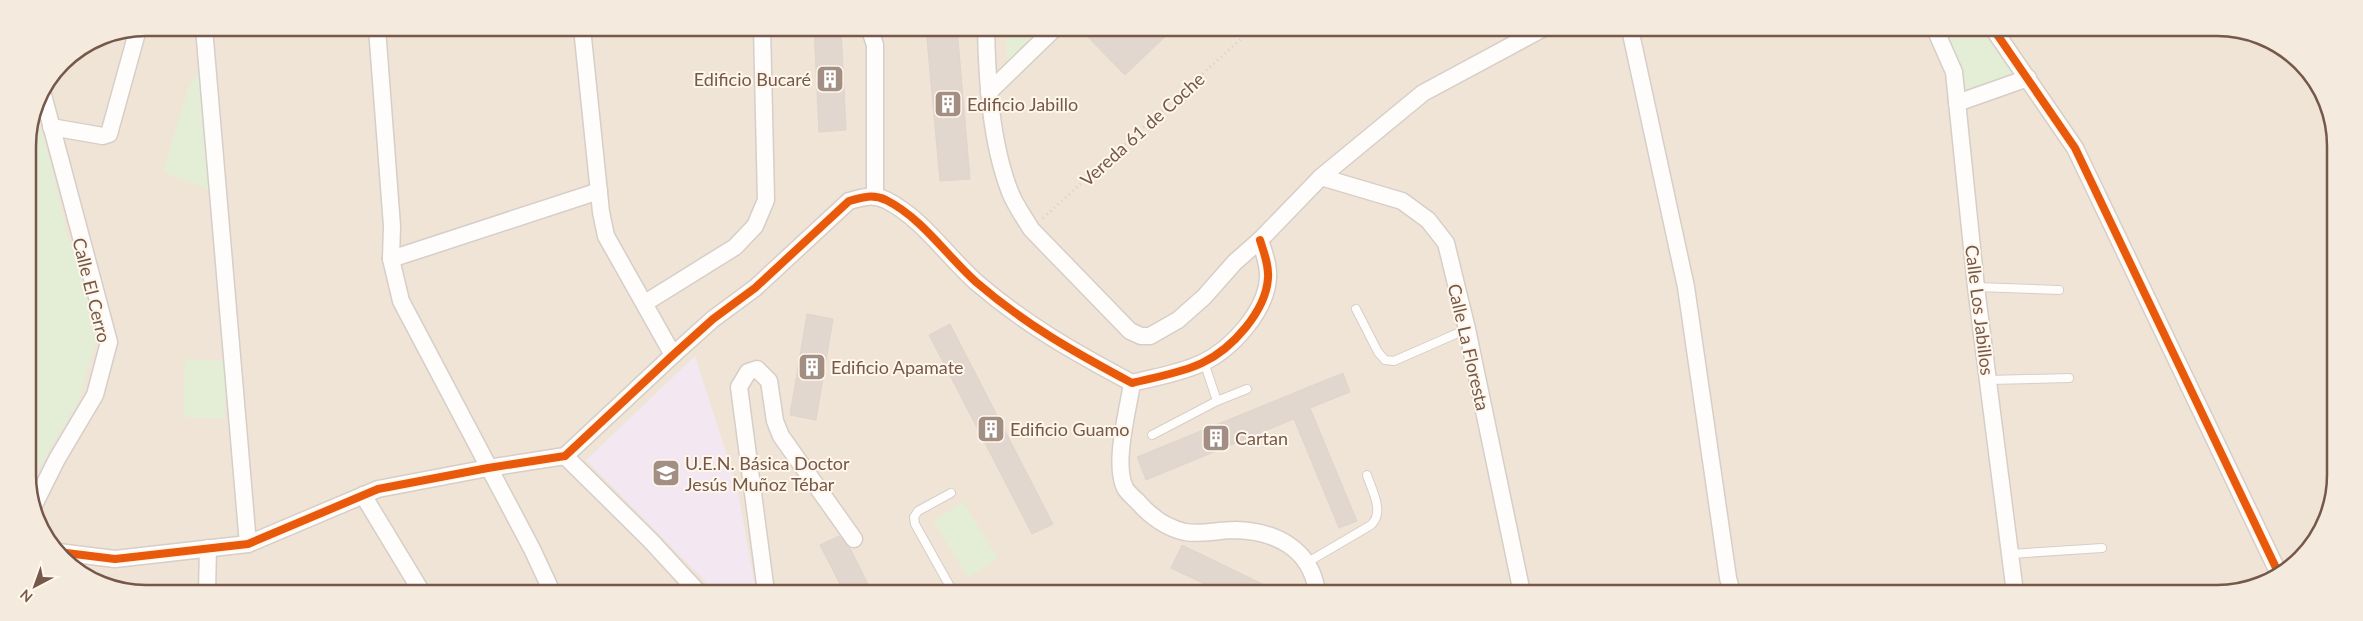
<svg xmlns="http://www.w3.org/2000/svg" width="2363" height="621" font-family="Lato,sans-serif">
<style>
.residential{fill:#f0e4d7}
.education{fill:#f3e8f2}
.green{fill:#e4edd5}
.building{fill:#e1d7cf;stroke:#e0d4cc}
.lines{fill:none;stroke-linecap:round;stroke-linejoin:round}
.lane-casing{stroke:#d6cec7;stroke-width:10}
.street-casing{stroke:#d6cec7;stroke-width:19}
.path{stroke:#d8d0cb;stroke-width:3;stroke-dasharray:1 4;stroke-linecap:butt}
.lane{stroke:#fefdfc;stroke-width:8}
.street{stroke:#fefdfc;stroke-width:16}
.cycleway-casing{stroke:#fff7eb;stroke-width:11}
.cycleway{stroke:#e8590c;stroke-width:8}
.labels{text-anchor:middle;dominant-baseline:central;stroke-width:4;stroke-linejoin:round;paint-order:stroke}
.poi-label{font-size:18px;fill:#75584a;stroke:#fff7eb;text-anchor:start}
.street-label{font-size:18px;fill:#75584a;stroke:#fff7eb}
.rim{fill:none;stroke:#75584a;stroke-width:2.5}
</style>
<rect width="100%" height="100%" fill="#f7f1ea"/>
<polygon class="residential" points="146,28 2240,30 2301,62 2333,123 2333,498 2319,535 2295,564 2262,585 2225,593 123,591 62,559 30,498 28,138 40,94 62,62 101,36"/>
<polygon class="education" points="695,356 737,487 756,592 716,592 586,460"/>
<g class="green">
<polygon points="1006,28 1042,29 1007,65"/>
<polygon points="1939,30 1990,30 2023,77 1960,99"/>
<polygon points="205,62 217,192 163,172 188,88"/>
<polygon points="36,109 51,165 67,234 83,278 97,337 79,401 39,468 30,462 28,138"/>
<polygon points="185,359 227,361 225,419 183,417"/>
<polygon points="963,502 998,559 968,577 933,521"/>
</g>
<g class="building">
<polygon points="814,28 841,28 846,130 819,132"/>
<polygon points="926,28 957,28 970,179 940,181"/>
<polygon points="1080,29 1173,29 1125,75"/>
<polygon points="807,314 833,319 816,420 790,415"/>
<polygon points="950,324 1053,524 1032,534 929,335"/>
<polygon points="1343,373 1350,392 1310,408 1357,521 1339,528 1294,419 1146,480 1137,457"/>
<polygon points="839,536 850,548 872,592 844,592 820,545"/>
<polygon points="1182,545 1279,592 1221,592 1171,568"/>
</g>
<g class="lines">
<defs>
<g id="lane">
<polyline points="1976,287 2059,290"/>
<polyline points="1356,309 1378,352 1385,360 1394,361 1467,329"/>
<polyline points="1204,362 1217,401 1247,389"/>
<polyline points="1989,380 2069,378"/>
<polyline points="1152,435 1217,401"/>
<polyline points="951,493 918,511 914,517 915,524 953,592"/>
<polyline points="2011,554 2102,548"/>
<path d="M1308 562 1371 525C1385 512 1372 491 1367 475"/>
</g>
<g id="street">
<polyline points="204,28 248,544"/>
<polyline points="377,28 392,226 391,259 401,301 532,549 552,592"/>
<polyline points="582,28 601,212 606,236 673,355"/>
<polyline points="867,28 871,33 875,45 875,196"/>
<path d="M986 28C987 81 991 143 1010 192 1015 205 1024 217 1031 229L1130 331 1141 336H1150L1178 320 1204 297 1235 262 1260 240 1321 177 1423 93 1542 29"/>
<polyline points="1630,29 1686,287 1728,578 1732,593"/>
<polyline points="1935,29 1954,72 1976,287 2015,593"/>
<polyline points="1994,30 2075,148 2279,574"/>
<polyline points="989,92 1054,29"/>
<polyline points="1957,103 2028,78"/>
<polyline points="51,127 103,136 109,134 138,29"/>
<polyline points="1321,177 1402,201 1428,220 1446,243 1467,329 1522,593"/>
<polyline points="391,259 599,191"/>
<polyline points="645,303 735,247 755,226 766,200 762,28"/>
<path d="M1132 383C1128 411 1113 463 1125 488 1128 493 1134 498 1138 502 1150 516 1167 528 1185 532 1202 535 1218 530 1235 530 1276 531 1311 549 1317 592"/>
<polyline points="565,456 651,541 698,592"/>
<polyline points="363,495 421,591"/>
<polyline points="34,505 57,459 95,395 109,342 42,91"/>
<path d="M58 552 115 559 248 544 378 489 488 468 565 456 673 355 713 319 755 288 849 201C863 197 873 194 886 200 922 218 946 255 976 282 1026 325 1074 352 1132 383 1156 377 1181 373 1202 363 1232 349 1266 311 1268 278 1269 265 1264 253 1260 240"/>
<polyline points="207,591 208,548"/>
<polyline points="766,592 739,387 748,372 757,369 769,381 775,421 781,436 854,539"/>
</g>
</defs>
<use href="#lane" class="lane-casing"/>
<use href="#street" class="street-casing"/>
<polyline class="path" points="1043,218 1252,29"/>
<use href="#lane" class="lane"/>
<use href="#street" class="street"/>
<defs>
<g id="cycleway">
<polyline points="1994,30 2075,148 2279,574"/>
<path d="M58 552 115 559 248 544 378 489 488 468 565 456 673 355 713 319 755 288 849 201C863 197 873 194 886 200 922 218 946 255 976 282 1026 325 1074 352 1132 383 1156 377 1181 373 1202 363 1232 349 1266 311 1268 278 1269 265 1264 253 1260 240"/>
</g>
</defs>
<use href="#cycleway" class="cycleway-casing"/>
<use href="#cycleway" class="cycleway"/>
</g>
<defs>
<symbol id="building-square" viewBox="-11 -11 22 22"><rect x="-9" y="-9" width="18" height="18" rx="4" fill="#a28e82" stroke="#fff7eb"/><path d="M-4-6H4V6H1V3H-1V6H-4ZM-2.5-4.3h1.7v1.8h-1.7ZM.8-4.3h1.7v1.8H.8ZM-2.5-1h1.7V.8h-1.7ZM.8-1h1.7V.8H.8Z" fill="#fff"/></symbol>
<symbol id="school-square" viewBox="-11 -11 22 22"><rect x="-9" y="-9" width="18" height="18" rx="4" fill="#a28e82" stroke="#fff7eb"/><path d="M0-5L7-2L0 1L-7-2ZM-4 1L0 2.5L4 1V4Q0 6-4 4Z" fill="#fff"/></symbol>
</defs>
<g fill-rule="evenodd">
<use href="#building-square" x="814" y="63" width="32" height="32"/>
<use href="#building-square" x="932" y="88" width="32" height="32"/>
<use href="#building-square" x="796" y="351" width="32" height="32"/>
<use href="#building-square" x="975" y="413" width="32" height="32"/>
<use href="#building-square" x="1200" y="422" width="32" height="32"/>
<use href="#school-square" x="650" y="457" width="32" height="32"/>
</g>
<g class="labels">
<g class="poi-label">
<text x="811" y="79" text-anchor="end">Edificio Bucaré</text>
<text x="967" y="104">Edificio Jabillo</text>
<text x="831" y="367">Edificio Apamate</text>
<text x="1010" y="429">Edificio Guamo</text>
<text x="1235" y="438">Cartan</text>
<text x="685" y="463">U.E.N. Básica Doctor<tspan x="685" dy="21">Jesús Muñoz Tébar</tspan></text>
</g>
<g class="street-label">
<text transform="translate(1142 129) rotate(-42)">Vereda 61 de Coche</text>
<text transform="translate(92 290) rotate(76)">Calle El Cerro</text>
<text transform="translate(1980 310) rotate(83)">Calle Los Jabillos</text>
<text transform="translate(1469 347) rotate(77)">Calle La Floresta</text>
</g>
</g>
<path d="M0 0H2363V621H0ZM146 36H2217A110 110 0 0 1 2327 146V475A110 110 0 0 1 2217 585H146A110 110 0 0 1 36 475V146A110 110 0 0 1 146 36Z" fill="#f4eade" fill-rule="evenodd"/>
<path class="rim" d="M146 36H2217A110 110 0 0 1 2327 146V475A110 110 0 0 1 2217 585H146A110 110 0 0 1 36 475V146A110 110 0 0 1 146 36Z"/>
<g transform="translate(35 586) rotate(221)" stroke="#fff7eb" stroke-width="4" paint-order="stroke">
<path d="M0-4L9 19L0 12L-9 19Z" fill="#75584a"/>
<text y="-8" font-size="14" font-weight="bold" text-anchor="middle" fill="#75584a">N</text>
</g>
</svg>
